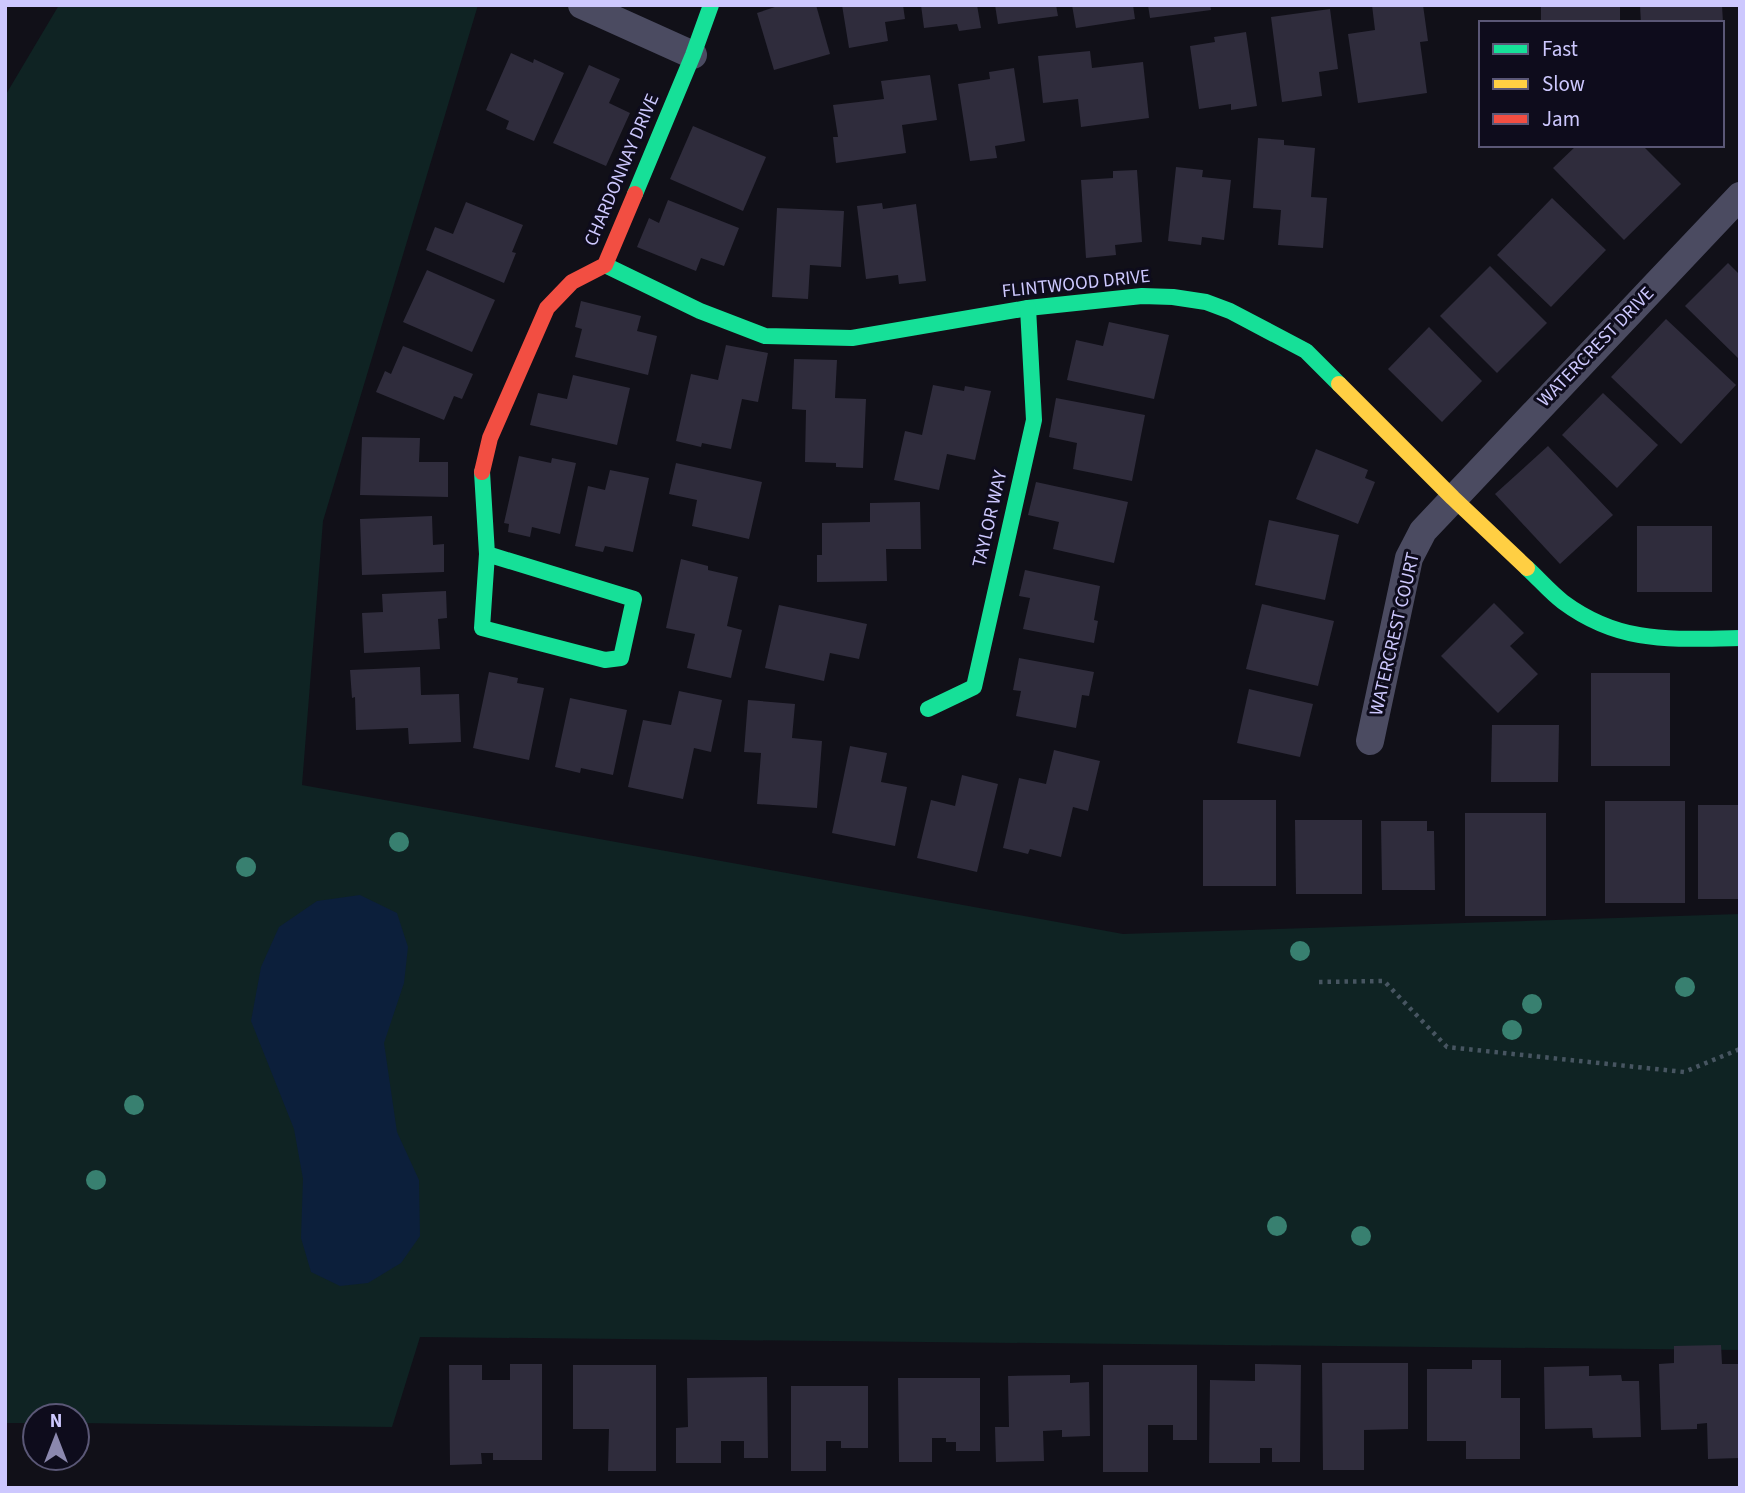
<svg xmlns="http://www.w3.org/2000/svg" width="1745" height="1493" font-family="'Source Sans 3',sans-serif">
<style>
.green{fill:#0f2323}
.water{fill:#0c1f3b}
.building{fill:#2f2c3c}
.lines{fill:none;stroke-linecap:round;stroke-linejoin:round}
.path{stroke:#475561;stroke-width:4.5;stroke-dasharray:3.5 5;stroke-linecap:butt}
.street{stroke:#4b4b61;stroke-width:28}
.fast{stroke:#16e098;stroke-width:16}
.slow{stroke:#ffcf43;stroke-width:16}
.jam{stroke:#f24e42;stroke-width:16}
.tree{fill:#388070}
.labels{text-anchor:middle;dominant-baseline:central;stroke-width:6;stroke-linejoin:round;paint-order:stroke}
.street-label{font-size:19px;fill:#cdc8fe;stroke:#0e0c1c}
</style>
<rect width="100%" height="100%" fill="#111018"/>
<polygon class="green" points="59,5 478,5 323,521 302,785 1123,934 1740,914 1740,1350 420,1337 392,1427 77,1423 77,1416 35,1416 35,1423 5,1423 5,96"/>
<polygon class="water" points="360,895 397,913 408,947 404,983 384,1043 397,1132 419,1180 420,1236 401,1263 368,1283 340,1286 311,1272 301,1238 303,1179 294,1129 251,1021 261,967 279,927 317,901"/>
<g class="building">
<polygon points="781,5 816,5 830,54 774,70 757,13"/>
<polygon points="842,5 903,5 905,19 885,22 888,41 849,48"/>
<polygon points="921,5 977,5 981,28 959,31 957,24 924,28"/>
<polygon points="995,5 1056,5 1058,16 998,24"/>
<polygon points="1072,5 1133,5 1135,19 1076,28"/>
<polygon points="1148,5 1210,5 1211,10 1150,18"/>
<polygon points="1372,5 1423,5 1428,41 1420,42 1427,93 1358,103 1348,34 1375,30"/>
<rect x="1541" y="5" width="79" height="18"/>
<polygon points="1640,5 1722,5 1723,23 1641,23"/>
<polygon points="1330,9 1338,69 1319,72 1322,96 1282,102 1271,17"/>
<polygon points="1246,32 1257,106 1231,110 1231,104 1199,109 1190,46 1215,42 1214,37"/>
<polygon points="1090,51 1092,68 1143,62 1149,118 1081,127 1078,99 1043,103 1038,56"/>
<polygon points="511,53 533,63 534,59 564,73 534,141 506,129 509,121 486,110"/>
<polygon points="589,65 620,79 609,103 630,113 606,166 553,143"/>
<polygon points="1014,68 1025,141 995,146 997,158 970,161 958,84 990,79 989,72"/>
<polygon points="930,75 937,120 902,125 906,153 836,163 833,137 838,137 833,105 884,99 881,81"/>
<polygon points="693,126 766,157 743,211 670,179"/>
<polygon points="1258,138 1284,140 1284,145 1315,148 1311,197 1327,198 1323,248 1278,245 1281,210 1253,208"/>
<polygon points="1577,145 1642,145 1681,184 1624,240 1553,168"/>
<polygon points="1176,167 1203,170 1202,177 1231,180 1224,240 1202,237 1201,245 1168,241"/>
<polygon points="1137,170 1142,242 1115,245 1116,255 1086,258 1081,180 1113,178 1113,171"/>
<polygon points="1552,198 1606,250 1551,307 1497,255"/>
<polygon points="668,200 739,228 724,266 701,258 696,271 637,247 649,218 659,223"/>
<polygon points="466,202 523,225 512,252 516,253 504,283 426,250 435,227 453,234"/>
<polygon points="882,203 883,209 916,204 926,281 899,284 898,275 866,279 857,206"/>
<polygon points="777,208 844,211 841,267 810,265 808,299 772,297"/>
<polygon points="1728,263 1740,275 1740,360 1685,306"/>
<polygon points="1490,266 1547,323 1497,373 1440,316"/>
<polygon points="427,270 495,300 472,352 403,322"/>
<polygon points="581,301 641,316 637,331 657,336 648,375 575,357 582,329 575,327"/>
<polygon points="1666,319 1736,385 1681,444 1611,377"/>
<polygon points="1109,322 1169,335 1154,399 1067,380 1076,340 1103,346"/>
<polygon points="1429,327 1482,381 1442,422 1388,369"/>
<polygon points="726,345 768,353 758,402 742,399 731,449 702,443 701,447 676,441 691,374 718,380"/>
<polygon points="403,346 473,374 462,399 454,396 444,420 376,392 385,371 391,374"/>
<polygon points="794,359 837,360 835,398 866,399 863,468 836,467 836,463 805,462 806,410 792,409"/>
<polygon points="573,375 630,388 617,445 530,425 538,393 567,399"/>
<polygon points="933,385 964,391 965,386 991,391 975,460 947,454 939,490 894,480 905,431 922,435"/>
<polygon points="1603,393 1658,445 1617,488 1562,435"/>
<polygon points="1056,398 1145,415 1132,481 1073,469 1077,443 1049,437"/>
<polygon points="362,437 420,438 419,462 448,462 448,497 360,495"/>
<polygon points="1548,446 1613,515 1560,564 1495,494"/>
<polygon points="1316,449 1368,470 1365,478 1375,482 1358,524 1296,499"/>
<polygon points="519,456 551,463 552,458 576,463 560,534 532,527 530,537 508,532 509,524 504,523"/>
<polygon points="676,463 762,482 749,539 692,526 697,500 669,494"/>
<polygon points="610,470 649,478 633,552 605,546 603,552 575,546 588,486 605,490"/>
<polygon points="1036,482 1128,502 1114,563 1053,549 1059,522 1028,515"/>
<polygon points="920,502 921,549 886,549 887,581 817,582 817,555 822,555 822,523 870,522 870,503"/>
<polygon points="432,516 433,545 444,544 444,572 362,575 360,519"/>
<polygon points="1269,520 1339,535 1325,600 1255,585"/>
<rect x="1637" y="526" width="75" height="66"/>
<polygon points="681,559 708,566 708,570 738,577 727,626 742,630 731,678 687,668 695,634 666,628"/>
<polygon points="1025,570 1100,586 1094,620 1098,621 1094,643 1023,629 1030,598 1019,596"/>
<polygon points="446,591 447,618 438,619 440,649 364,653 362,613 383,612 382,594"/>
<polygon points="1494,603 1524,633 1510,646 1538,674 1498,713 1441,656"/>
<polygon points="1262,604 1334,621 1318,686 1246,669"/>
<polygon points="779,605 867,624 859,659 830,653 824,681 765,668"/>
<polygon points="1019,658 1094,672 1089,696 1082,695 1076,728 1016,716 1021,691 1013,690"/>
<polygon points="420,667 421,695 459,694 461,742 409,744 408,728 356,730 355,697 352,698 350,670"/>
<polygon points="489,672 518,678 517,683 544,688 529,760 473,748"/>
<rect x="1591" y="673" width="79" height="93"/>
<polygon points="1249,689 1313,704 1300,757 1237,743"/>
<polygon points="679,691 722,700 711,752 694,748 683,799 628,787 643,720 671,725"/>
<polygon points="570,698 627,710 613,775 581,768 580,773 555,767"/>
<polygon points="748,700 795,704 792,738 822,741 817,808 757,804 761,753 744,752"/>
<polygon points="1492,725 1559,725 1558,782 1491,782"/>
<polygon points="850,746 887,753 881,782 907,787 895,846 832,833"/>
<polygon points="1054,750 1100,761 1088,811 1073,807 1061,857 1030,849 1028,854 1003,848 1019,778 1046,784"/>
<polygon points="962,775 998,784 977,872 917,858 931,800 955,806"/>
<rect x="1203" y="800" width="73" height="86"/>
<rect x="1605" y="801" width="80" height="102"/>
<rect x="1698" y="805" width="42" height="94"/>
<rect x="1465" y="813" width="81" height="103"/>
<polygon points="1295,820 1362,820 1362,894 1296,894"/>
<polygon points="1381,821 1427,821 1427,831 1434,831 1435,890 1382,890"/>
<polygon points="1721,1345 1722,1364 1738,1364 1740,1458 1708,1459 1707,1423 1697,1424 1697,1429 1661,1430 1659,1364 1674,1363 1674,1346"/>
<polygon points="1472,1360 1501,1360 1501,1398 1520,1398 1520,1459 1466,1459 1466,1441 1427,1441 1427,1369 1472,1369"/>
<polygon points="1322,1363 1408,1363 1408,1429 1364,1430 1364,1470 1323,1470"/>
<polygon points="510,1364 542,1364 542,1460 493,1460 493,1453 481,1453 482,1464 450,1465 449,1365 482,1365 482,1380 510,1380"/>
<polygon points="1255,1364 1301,1365 1300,1462 1272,1462 1272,1448 1260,1448 1260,1463 1209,1463 1210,1380 1255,1381"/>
<polygon points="573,1365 656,1365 656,1471 608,1471 609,1429 573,1429"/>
<polygon points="1103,1365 1197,1365 1197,1440 1173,1440 1173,1425 1148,1425 1148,1472 1103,1472"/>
<polygon points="1589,1366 1589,1376 1621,1375 1622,1381 1639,1381 1641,1437 1593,1438 1592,1428 1545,1429 1544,1367"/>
<polygon points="1070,1375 1070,1383 1089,1382 1090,1436 1062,1437 1062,1430 1043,1431 1044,1461 996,1462 995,1427 1009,1427 1008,1376"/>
<polygon points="767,1377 768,1458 744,1458 744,1441 721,1441 721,1463 676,1463 676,1428 688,1427 687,1378"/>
<polygon points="898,1378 980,1378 980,1451 956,1451 956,1442 946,1442 946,1438 932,1438 932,1462 899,1462"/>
<polygon points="791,1386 868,1386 868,1448 841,1448 841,1441 826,1441 826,1471 791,1471"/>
</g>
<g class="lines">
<polyline class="path" points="1319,982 1384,981 1447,1047 1684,1072 1740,1049"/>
<g class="street">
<polyline points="582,5 693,55"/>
<polyline points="1370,741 1409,558 1423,531 1740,196"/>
</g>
<g class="fast">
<polyline points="635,194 693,55 711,5"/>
<polyline points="605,265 700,311 765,336 852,338 1028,308 1142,296 1173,297 1206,302 1230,311 1306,351 1339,384"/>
<polyline points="482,472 487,554 482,628 605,660 621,658 634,599 487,554"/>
<path d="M1527 568C1539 579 1550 592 1563 602 1621 645 1673 639 1740 638"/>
<polyline points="928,709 974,687 1034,420 1028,308"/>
</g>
<polyline class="slow" points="1339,384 1453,498 1527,568"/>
<polyline class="jam" points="482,472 490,438 547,308 572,282 605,265 635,194"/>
</g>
<g class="tree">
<circle cx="399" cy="842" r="10"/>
<circle cx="246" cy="867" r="10"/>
<circle cx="1300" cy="951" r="10"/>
<circle cx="1685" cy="987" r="10"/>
<circle cx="1532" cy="1004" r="10"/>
<circle cx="1512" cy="1030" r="10"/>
<circle cx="134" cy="1105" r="10"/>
<circle cx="96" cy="1180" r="10"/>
<circle cx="1277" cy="1226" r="10"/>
<circle cx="1361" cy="1236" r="10"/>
</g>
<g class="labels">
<g class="street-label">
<text transform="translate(622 170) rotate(-67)">CHARDONNAY DRIVE</text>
<text transform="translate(1076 284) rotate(-6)">FLINTWOOD DRIVE</text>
<text transform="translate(1596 347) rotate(-46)">WATERCREST DRIVE</text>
<text transform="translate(990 519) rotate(-77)">TAYLOR WAY</text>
<text transform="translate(1395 634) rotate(-77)">WATERCREST COURT</text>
</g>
</g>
<rect width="1745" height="1493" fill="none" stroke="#cdc8fe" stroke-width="14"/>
<rect x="1479" y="21" width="245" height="126" fill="#0e0c1c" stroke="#5a5776" stroke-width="2"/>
<rect x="1493" y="44" width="35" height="10" fill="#16e098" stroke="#5a5776" stroke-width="2"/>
<text x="1542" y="56" font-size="21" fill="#cdc8fe">Fast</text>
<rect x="1493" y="79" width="35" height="10" fill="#ffcf43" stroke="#5a5776" stroke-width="2"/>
<text x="1542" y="91" font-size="21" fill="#cdc8fe">Slow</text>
<rect x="1493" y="114" width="35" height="10" fill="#f24e42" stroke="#5a5776" stroke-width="2"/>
<text x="1542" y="126" font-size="21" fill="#cdc8fe">Jam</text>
<g transform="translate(56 1437)"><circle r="33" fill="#0e0c1c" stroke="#5a5776" stroke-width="2"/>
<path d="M0-5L12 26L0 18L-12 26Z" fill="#8b88ae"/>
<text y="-10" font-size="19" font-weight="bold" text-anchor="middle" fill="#cdc8fe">N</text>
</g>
</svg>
